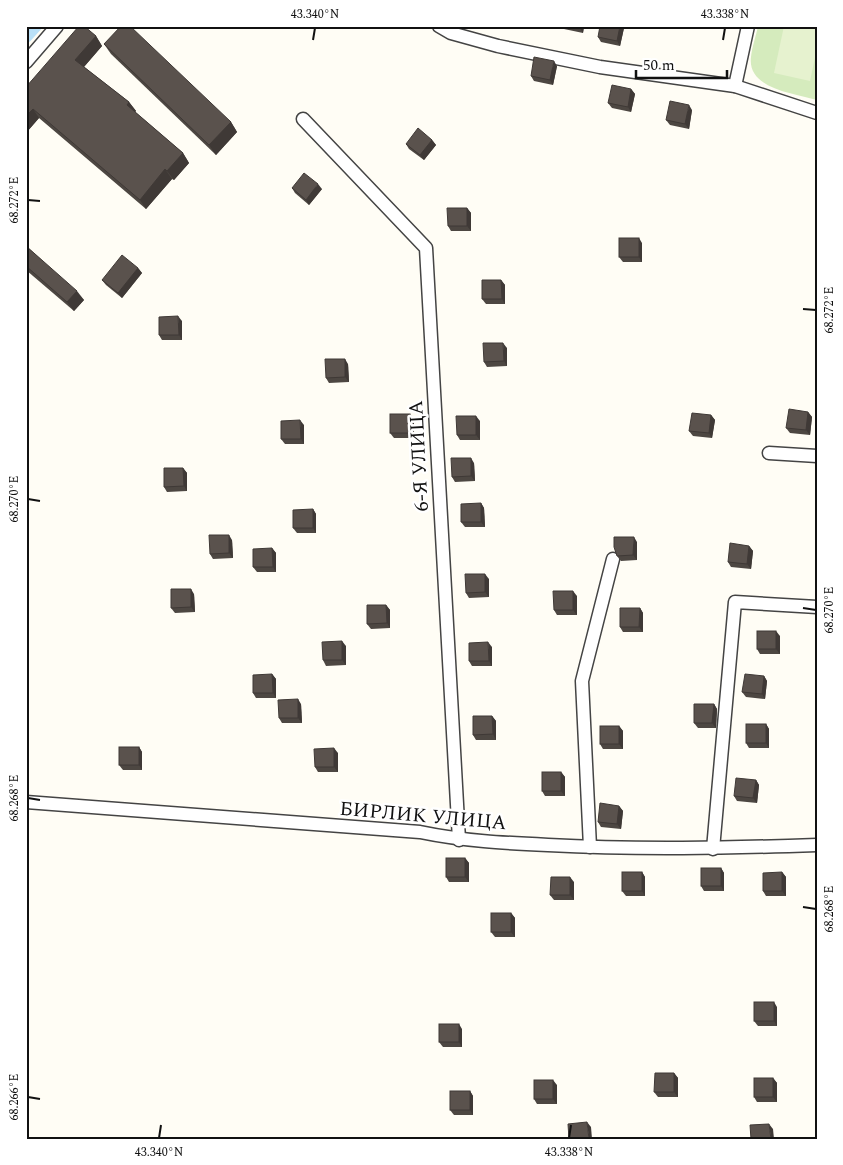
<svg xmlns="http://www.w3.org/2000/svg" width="843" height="1165" font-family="Spectral,serif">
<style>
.green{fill:#d5ebbd}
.pitch{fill:#e6f2cf}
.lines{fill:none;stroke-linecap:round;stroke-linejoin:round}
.canal{stroke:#b9e0f7;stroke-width:12}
.street-casing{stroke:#444;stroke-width:15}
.street{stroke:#fff;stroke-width:12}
.wall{fill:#4d4742}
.shaded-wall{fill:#3f3936}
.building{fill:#5a524d;stroke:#3f3936}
.ticks{fill:none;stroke:#111;stroke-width:2}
.labels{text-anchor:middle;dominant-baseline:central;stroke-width:5;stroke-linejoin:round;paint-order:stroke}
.street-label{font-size:20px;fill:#111;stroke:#fff}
.neatline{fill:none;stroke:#111;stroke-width:2}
.ticks-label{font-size:12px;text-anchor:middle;fill:#111}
</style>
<rect width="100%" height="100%" fill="#fffdf5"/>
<path class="green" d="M758 26H817V100C794 93 747 89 751 57 752 47 756 36 758 26Z"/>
<polygon class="pitch" points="784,26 817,26 817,48 810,81 774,73"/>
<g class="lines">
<polyline class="canal" points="26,37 36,26"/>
<defs>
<g id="street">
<polyline points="439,26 451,33 498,46 600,67 735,86 817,113"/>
<polyline points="26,62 57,26"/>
<polyline points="735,86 748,26"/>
<polyline points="303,119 426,248 459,840"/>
<polyline points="769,453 817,456"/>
<path d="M26 802 420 832C463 841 505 843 548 845 638 850 727 848 817 845"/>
<polyline points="590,847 582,681 613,559"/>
<polyline points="713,849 735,602 817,607"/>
</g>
</defs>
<use href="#street" class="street-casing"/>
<use href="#street" class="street"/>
</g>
<g class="wall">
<polygon points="562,26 584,26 583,33 564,29"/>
<polygon points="624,28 620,46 601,42 598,37"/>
<polygon points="96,36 102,46 84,67 129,102 136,111 135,112 183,153 189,163 174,180 172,179 146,209 39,118 26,133 26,87"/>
<polygon points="104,44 231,122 237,132 216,155 111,54"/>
<polygon points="557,66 553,85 534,81 531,76"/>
<polygon points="631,89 635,94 631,112 612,108 608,103"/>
<polygon points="692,110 689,129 670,125 666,120"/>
<polygon points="432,140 436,145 424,160 409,149 406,144"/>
<polygon points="292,188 322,189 309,205 295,193"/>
<polygon points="467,208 471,213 471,231 451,231 448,226"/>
<polygon points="642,243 642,262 623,262 619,257"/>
<polygon points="26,246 84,300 74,311 26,270"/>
<polygon points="138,268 142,273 122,298 106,285 102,280"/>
<polygon points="501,280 505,285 505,304 486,304 482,299"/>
<polygon points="182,321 182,340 162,340 159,335"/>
<polygon points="507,348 507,366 487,367 484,362"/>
<polygon points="348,364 349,382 329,383 326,378"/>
<polygon points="808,412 812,417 810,435 790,433 786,428"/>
<polygon points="711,415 715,420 712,438 693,436 689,431"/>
<polygon points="414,419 414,438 394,438 390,433"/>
<polygon points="480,421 480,440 460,440 457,435"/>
<polygon points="304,425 304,444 285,444 281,439"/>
<polygon points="474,463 475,481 455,482 452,477"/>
<polygon points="183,468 187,473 187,491 167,492 164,487"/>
<polygon points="481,503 484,508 485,527 465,527 461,522"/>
<polygon points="313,509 316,514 316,533 297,533 293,528"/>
<polygon points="232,540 233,558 213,559 210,554"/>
<polygon points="637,542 637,560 621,561 617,556"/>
<polygon points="749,546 753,551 751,569 731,567 728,562"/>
<polygon points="272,548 276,553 276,572 257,572 253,567"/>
<polygon points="489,579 489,597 469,598 466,593"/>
<polygon points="194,594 195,612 175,613 171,608"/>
<polygon points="577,596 577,615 557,615 554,610"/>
<polygon points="386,605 390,610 390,628 371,629 367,624"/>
<polygon points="640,608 643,613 643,632 623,632 620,627"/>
<polygon points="780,636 780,654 760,654 757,649"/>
<polygon points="346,646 346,665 326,666 323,660"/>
<polygon points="492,647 492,666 472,666 469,661"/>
<polygon points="272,674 276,679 276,698 256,698 253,693"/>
<polygon points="764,676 767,681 765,699 746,697 742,692"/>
<polygon points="301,704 302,723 282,723 279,718"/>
<polygon points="714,704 717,709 716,728 698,728 694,723"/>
<polygon points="492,716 496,721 496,740 476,740 473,735"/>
<polygon points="766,724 769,729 769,748 749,748 746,743"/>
<polygon points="619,726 623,731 623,749 603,749 600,744"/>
<polygon points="139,747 142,752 142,770 123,770 119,765"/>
<polygon points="338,753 338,772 318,772 315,767"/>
<polygon points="561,772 565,777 565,796 545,796 542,791"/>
<polygon points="756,780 759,785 757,803 737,801 734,796"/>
<polygon points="619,806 623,811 621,829 601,827 598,822"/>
<polygon points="465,858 469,863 469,882 449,882 446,877"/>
<polygon points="721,868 724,873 724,891 704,891 701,886"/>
<polygon points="642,872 645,877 645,896 626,896 622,891"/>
<polygon points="782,872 786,877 786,896 766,896 763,891"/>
<polygon points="574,882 574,900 554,900 550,895"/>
<polygon points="511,913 515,918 515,937 495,937 491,932"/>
<polygon points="777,1007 777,1026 758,1026 754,1021"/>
<polygon points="462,1029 462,1047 443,1047 439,1042"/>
<polygon points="674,1073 678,1078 678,1097 658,1097 654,1092"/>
<polygon points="773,1078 777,1083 777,1102 757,1102 754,1097"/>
<polygon points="557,1085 557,1104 537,1104 534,1099"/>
<polygon points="470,1091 473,1096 473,1115 454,1115 450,1110"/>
</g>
<g class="shaded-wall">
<polygon points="580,26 584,26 583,33 580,28"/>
<polygon points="620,26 623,26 624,28 620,46 617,41"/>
<polygon points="96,36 102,46 82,69 75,60"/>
<polygon points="554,61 557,66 553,85 550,80"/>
<polygon points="631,89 635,94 631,112 628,107"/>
<polygon points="129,102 136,111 133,114 127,105"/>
<polygon points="689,105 692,110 689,129 685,124"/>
<polygon points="33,109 39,118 26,133 26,116"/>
<polygon points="231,122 237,132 216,155 209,145"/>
<polygon points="432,140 436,145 424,160 420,155"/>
<polygon points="183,153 189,163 174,180 167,171"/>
<polygon points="165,169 172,179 146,209 140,200"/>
<polygon points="318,184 322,189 309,205 306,200"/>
<polygon points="467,208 471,213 471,231 467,226"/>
<polygon points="639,238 642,243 642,262 639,257"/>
<polygon points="138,268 142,273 122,298 118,293"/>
<polygon points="501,280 505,285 505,304 502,299"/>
<polygon points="77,291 84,300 74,311 67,302"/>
<polygon points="178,316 182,321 182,340 179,335"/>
<polygon points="503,343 507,348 507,366 504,361"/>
<polygon points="345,359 348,364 349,382 345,377"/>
<polygon points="808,412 812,417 810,435 806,430"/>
<polygon points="410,414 414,419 414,438 410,433"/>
<polygon points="711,415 715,420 712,438 709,433"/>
<polygon points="476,416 480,421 480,440 476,435"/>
<polygon points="300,420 304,425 304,444 301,439"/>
<polygon points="471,458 474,463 475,481 471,476"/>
<polygon points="183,468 187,473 187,491 184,486"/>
<polygon points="481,503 484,508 485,527 481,522"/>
<polygon points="313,509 316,514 316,533 313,528"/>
<polygon points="229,535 232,540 233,558 229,553"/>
<polygon points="634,537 637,542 637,560 633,555"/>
<polygon points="749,546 753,551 751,569 747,564"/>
<polygon points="272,548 276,553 276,572 273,567"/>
<polygon points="485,574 489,579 489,597 485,592"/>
<polygon points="191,589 194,594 195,612 191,607"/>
<polygon points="573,591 577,596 577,615 573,610"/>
<polygon points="386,605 390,610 390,628 387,623"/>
<polygon points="640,608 643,613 643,632 639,627"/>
<polygon points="776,631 780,636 780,654 776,649"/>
<polygon points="342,641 346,646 346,665 342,660"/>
<polygon points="488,642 492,647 492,666 489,661"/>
<polygon points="272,674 276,679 276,698 273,693"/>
<polygon points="764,676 767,681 765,699 762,694"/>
<polygon points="298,699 301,704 302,723 298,718"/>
<polygon points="714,704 717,709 716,728 712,723"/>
<polygon points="492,716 496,721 496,740 493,734"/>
<polygon points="766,724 769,729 769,748 766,743"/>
<polygon points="619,726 623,731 623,749 619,744"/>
<polygon points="139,747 142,752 142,770 139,765"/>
<polygon points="334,748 338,753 338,772 334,767"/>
<polygon points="561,772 565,777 565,796 561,791"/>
<polygon points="756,780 759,785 757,803 753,798"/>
<polygon points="619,806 623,811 621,829 617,824"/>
<polygon points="465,858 469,863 469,882 465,877"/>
<polygon points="721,868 724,873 724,891 721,886"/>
<polygon points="642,872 645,877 645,896 642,891"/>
<polygon points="782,872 786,877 786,896 782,891"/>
<polygon points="570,877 574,882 574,900 570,895"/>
<polygon points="511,913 515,918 515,937 511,932"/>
<polygon points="774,1002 777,1007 777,1026 774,1021"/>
<polygon points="459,1024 462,1029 462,1047 459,1042"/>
<polygon points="674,1073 678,1078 678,1097 674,1092"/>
<polygon points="773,1078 777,1083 777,1102 773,1097"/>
<polygon points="553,1080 557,1085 557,1104 553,1099"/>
<polygon points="470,1091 473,1096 473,1115 470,1110"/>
<polygon points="587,1122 591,1127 592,1139 589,1139"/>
<polygon points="769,1124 773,1129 774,1139 771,1139"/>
</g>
<g class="building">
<polygon points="79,26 84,26 96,36 75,60 129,102 127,105 183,153 167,171 165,169 140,200 33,109 26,116 26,87"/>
<polygon points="121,26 130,26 231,122 209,145 104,44"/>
<polygon points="600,26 620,26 617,41 598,37"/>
<polygon points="534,57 554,61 550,80 531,76"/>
<polygon points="612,85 631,89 628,107 608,103"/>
<polygon points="670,101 689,105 685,124 666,120"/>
<polygon points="418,128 432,140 420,155 406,144"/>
<polygon points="304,173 318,184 306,200 292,188"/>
<polygon points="447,208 467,208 467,226 448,226"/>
<rect x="619" y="238" width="20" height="19"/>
<polygon points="26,246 77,291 67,302 26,266"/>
<polygon points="122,255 138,268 118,293 102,280"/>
<polygon points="482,280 501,280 502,299 482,299"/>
<polygon points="178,316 179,335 159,335 159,317"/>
<polygon points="483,343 503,343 504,361 484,362"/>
<polygon points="325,359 345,359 345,377 326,378"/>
<polygon points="789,409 808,412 806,430 786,428"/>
<polygon points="692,413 711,415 709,433 689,431"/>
<rect x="390" y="414" width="20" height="19"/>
<polygon points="456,416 476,416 476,435 457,435"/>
<polygon points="300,420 301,439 281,439 281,421"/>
<polygon points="451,458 471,458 471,476 452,477"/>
<polygon points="164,468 183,468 184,486 164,487"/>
<polygon points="481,503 481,522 461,522 461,504"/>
<polygon points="313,509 313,528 293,528 293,510"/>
<polygon points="209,535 229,535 229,553 210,554"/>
<polygon points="614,537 634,537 633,555 617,556 614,547"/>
<polygon points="730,543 749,546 747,564 728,562"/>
<polygon points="272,548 273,567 253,567 253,549"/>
<polygon points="465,574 485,574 485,592 466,593"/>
<polygon points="171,589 191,589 191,607 171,608"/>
<polygon points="553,591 573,591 573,610 554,610"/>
<polygon points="367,605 386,605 387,623 367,624"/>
<polygon points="620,608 640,608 639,627 620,627"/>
<rect x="757" y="631" width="19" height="18"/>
<polygon points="342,641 342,660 323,660 322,642"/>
<polygon points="488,642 489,661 469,661 469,643"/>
<polygon points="272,674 273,693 253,693 253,675"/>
<polygon points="745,674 764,676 762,694 742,692"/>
<polygon points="298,699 298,718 279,718 278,700"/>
<polygon points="694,704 714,704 712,723 694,723"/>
<polygon points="473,716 492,716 493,734 473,735"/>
<rect x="746" y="724" width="20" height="19"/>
<rect x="600" y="726" width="19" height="18"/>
<rect x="119" y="747" width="20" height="18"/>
<polygon points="334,748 334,767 315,767 314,749"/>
<rect x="542" y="772" width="19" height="19"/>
<polygon points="736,778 756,780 753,798 734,796"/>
<polygon points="600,803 619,806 617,824 598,822"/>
<rect x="446" y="858" width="19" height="19"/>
<rect x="701" y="868" width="20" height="18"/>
<rect x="622" y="872" width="20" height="19"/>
<polygon points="782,872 782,891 763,891 763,873"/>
<polygon points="551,877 570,877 570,895 550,895"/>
<rect x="491" y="913" width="20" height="19"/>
<rect x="754" y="1002" width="20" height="19"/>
<rect x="439" y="1024" width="20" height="18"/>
<polygon points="655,1073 674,1073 674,1092 654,1092"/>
<rect x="754" y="1078" width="19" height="19"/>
<rect x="534" y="1080" width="19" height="19"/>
<rect x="450" y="1091" width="20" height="19"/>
<polygon points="587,1122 589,1139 569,1139 568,1124"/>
<polygon points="769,1124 771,1139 751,1139 750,1125"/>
</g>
<path class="ticks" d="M313 40 315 28M723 40 725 28M28 200 40 201M803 309 816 310M28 499 40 501M803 608 816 610M28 798 40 800M803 907 816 909M28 1097 40 1099M159 1138 161 1125M569 1138 571 1125"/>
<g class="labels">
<g class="street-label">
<text transform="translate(419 456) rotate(-93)">6-Я УЛИЦА</text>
<text transform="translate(423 816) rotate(5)">БИРЛИК УЛИЦА</text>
</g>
</g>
<rect width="843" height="1165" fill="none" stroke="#ffffff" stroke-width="55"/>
<path d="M636 70v8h91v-8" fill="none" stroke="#111111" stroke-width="2.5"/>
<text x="643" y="70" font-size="15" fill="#111111" stroke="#ffffff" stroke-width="4" paint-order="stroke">50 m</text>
<rect x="28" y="28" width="788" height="1110" class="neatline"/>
<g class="ticks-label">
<text x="315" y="18">43.340°N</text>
<text x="725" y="18">43.338°N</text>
<text transform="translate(14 200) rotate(-90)" y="4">68.272°E</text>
<text transform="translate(829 310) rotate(-90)" y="4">68.272°E</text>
<text transform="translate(14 499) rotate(-90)" y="4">68.270°E</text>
<text transform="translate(829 610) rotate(-90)" y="4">68.270°E</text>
<text transform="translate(14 798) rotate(-90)" y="4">68.268°E</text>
<text transform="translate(829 909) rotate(-90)" y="4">68.268°E</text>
<text transform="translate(14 1097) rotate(-90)" y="4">68.266°E</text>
<text x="159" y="1156">43.340°N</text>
<text x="569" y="1156">43.338°N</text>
</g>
</svg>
